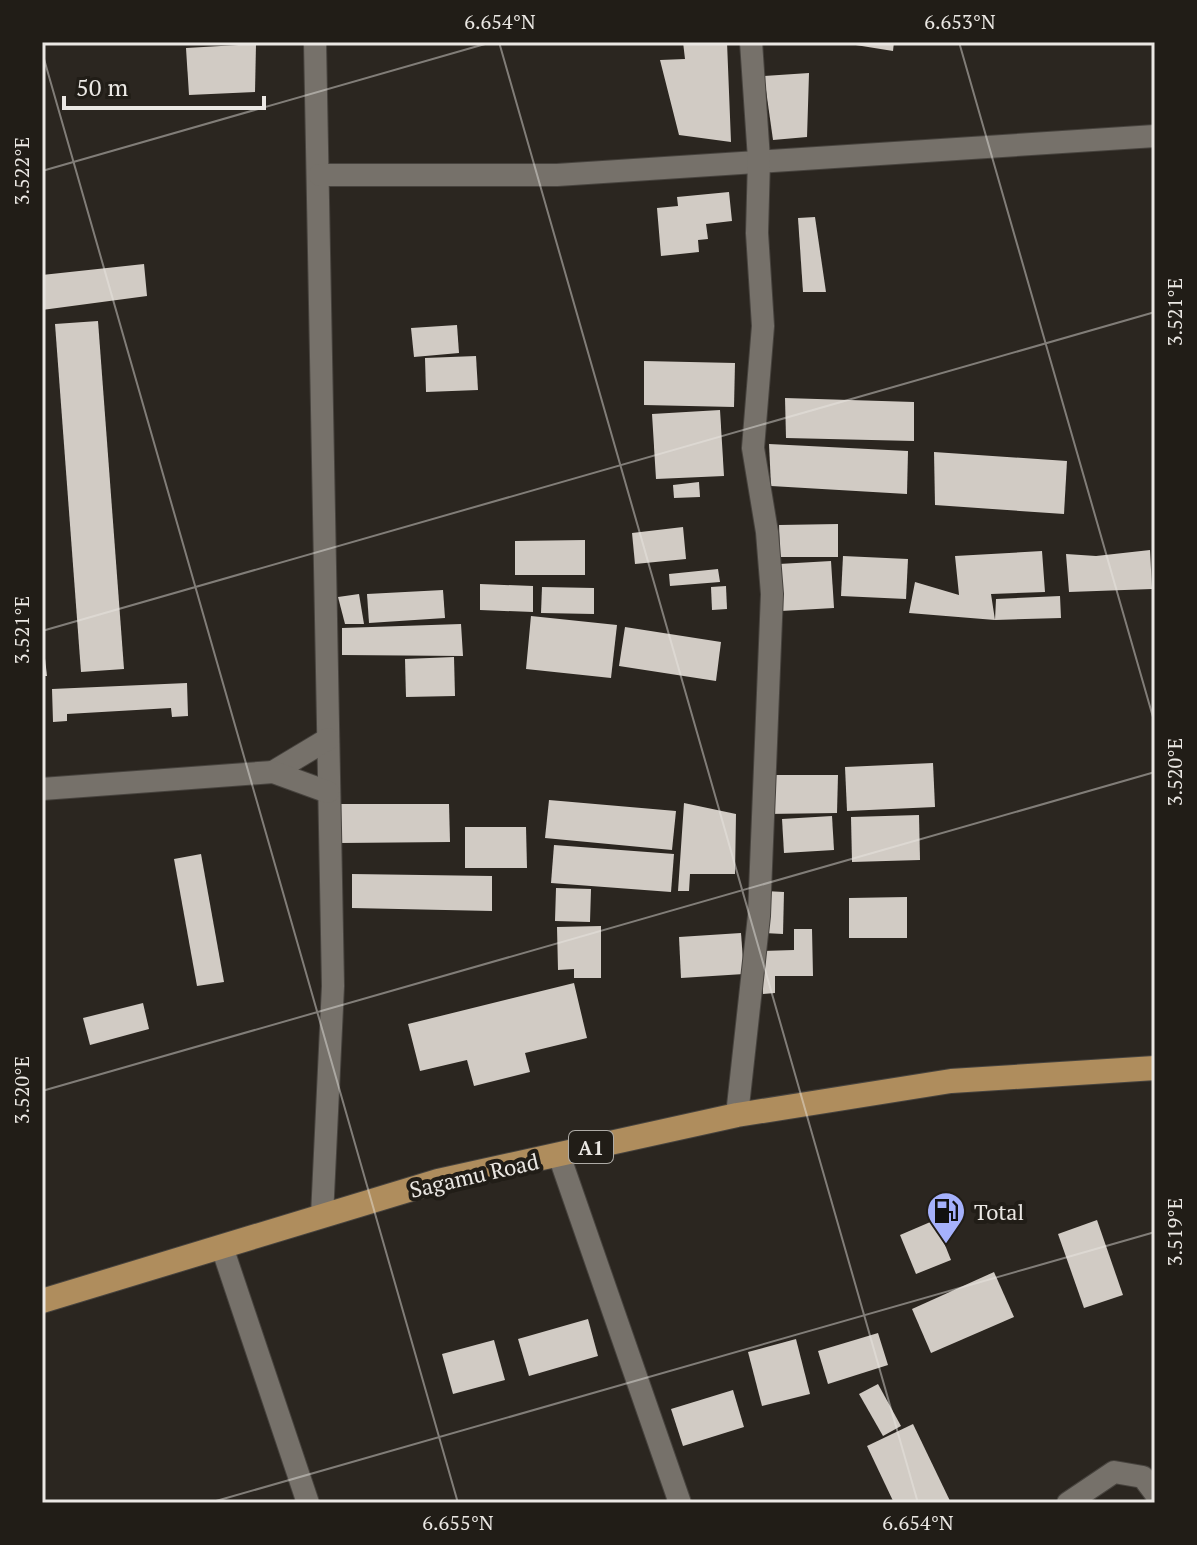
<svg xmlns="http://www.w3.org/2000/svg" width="1197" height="1545" font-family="'PT Serif',serif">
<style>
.building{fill:#d1cbc4}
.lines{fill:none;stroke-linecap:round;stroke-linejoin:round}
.minor-casing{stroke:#47433e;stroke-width:24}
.trunk-casing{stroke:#47433e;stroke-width:26}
.minor{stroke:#76716a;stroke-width:22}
.trunk{stroke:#af8d5d;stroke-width:24}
.ticks{fill:none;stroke:#ebe8e4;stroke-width:2;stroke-opacity:0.45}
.labels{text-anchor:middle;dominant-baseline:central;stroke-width:8;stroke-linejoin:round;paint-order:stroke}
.shield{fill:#211d17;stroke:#aeaba6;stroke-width:2}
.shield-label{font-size:20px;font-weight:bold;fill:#ebe8e4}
.street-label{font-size:22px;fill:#ebe8e4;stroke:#211d17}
.poi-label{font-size:22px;fill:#ebe8e4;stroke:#211d17;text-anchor:start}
.neatline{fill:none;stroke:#ebe8e4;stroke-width:3}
.ticks-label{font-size:20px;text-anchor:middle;fill:#ebe8e4}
</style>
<rect width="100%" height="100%" fill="#2b2620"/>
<g class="building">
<polygon points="683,42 727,42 731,142 679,135 660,60 685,59"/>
<polygon points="837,42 894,42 893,51"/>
<polygon points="256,44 255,92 189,95 186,48"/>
<polygon points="809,73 807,137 773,140 764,76"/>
<polygon points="729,192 732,221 706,224 708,239 698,240 699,252 661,256 657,208 678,206 677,197"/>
<polygon points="815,217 826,292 803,292 798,218"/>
<polygon points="144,264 147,296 42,310 42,275"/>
<polygon points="98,321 124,669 81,672 55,324"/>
<polygon points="457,325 459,353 414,357 411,328"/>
<polygon points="476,356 478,390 426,392 425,358"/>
<polygon points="644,361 735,363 734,407 644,405"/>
<polygon points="785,398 914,402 914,441 786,438"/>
<polygon points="720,410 724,476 656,479 652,414"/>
<polygon points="769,444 908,451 907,494 771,486"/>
<polygon points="934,452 1067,461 1064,514 935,505"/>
<polygon points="699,482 700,497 674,498 673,485"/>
<polygon points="838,524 838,557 780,557 779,525"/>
<polygon points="683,527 686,559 635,564 632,533"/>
<polygon points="585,540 585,575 515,575 515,541"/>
<polygon points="1150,550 1152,589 1069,592 1066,554 1096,556"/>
<polygon points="1042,551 1045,592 991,594 995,620 996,599 1060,596 1061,618 995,620 909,613 915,582 959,595 955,556"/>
<polygon points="843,556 908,559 906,599 841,596"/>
<polygon points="831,561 834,608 781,611 779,564"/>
<polygon points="718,569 720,582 670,586 669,574"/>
<polygon points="480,584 533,586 533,612 480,610"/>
<polygon points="726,586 727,609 712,610 711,587"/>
<polygon points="542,587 594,588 594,614 541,613"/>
<polygon points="443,590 445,618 369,623 367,594"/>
<polygon points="359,594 364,624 345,624 338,597"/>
<polygon points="531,616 617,625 611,678 526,669"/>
<polygon points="461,624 463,656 342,655 342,628"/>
<polygon points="625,627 721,642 716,681 619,666"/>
<polygon points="42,632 47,676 42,676"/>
<polygon points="454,657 455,696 406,697 405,659"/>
<polygon points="187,683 188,716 172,717 171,708 67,714 67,721 53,722 52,689"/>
<polygon points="933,763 935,807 847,811 845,767"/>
<polygon points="767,775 838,775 837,813 766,814"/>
<polygon points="549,800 676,811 672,850 545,838"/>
<polygon points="684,803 736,814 735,874 690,874 689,891 678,891"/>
<polygon points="340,804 449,804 450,842 340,843"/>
<polygon points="919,815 920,860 852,862 851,817"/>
<polygon points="832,816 834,850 784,853 782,819"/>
<polygon points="465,827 526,827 527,868 465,868"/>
<polygon points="554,845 674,854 671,892 551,883"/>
<polygon points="201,854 224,982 197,986 174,859"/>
<polygon points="352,874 492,876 492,911 352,908"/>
<polygon points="556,888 591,889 590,922 555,921"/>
<polygon points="765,891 784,892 783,934 764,933"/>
<polygon points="907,897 907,938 849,938 849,898"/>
<polygon points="601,926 601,978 574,978 574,969 558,970 557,927"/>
<polygon points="794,929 812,929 813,976 775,976 775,993 763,994 762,951 794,950"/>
<polygon points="741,933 744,974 681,978 679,937"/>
<polygon points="574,983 587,1038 525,1053 530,1072 474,1086 467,1060 420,1071 408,1024"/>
<polygon points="143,1003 149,1029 90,1045 83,1018"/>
<polygon points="935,1220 951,1260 916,1274 900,1235"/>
<polygon points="1097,1220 1123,1295 1084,1308 1058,1234"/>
<polygon points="994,1272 1014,1317 931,1353 912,1309"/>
<polygon points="588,1319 598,1356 529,1376 518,1339"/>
<polygon points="878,1333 888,1365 828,1384 818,1351"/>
<polygon points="796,1339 810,1394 762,1406 748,1352"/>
<polygon points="494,1340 505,1380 453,1394 442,1354"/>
<polygon points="878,1384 901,1426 883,1436 859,1394"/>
<polygon points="733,1390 744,1427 683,1446 671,1409"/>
<polygon points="913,1424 951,1503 894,1503 867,1446"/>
</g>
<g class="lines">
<defs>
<g id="minor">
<polyline points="315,42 333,986 322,1216"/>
<polyline points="320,175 557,175 1155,136"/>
<polyline points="273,772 328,739"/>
<polyline points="42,789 273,772 328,792"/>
<polyline points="737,1115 759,916 772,594 767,532 753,448 763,326 757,233 759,159 751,42"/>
<polyline points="559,1155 680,1503"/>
<polyline points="222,1247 308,1503"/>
<polyline points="1068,1503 1114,1472 1143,1477 1155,1493"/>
</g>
<polyline id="trunk" points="42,1301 438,1181 737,1115 951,1081 1155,1068"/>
</defs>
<use href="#minor" class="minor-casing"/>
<use href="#trunk" class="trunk-casing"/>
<use href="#minor" class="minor"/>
<use href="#trunk" class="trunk"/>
</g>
<path class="ticks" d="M499 42 918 1503M959 42 1155 724M42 52 458 1503M42 171 492 42M42 631 1155 312M42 1091 1155 772M209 1503 1155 1232"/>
<defs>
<symbol id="fuel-pin" viewBox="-11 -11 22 30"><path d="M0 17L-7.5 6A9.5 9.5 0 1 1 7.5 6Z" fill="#a5b1fc" stroke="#211d17"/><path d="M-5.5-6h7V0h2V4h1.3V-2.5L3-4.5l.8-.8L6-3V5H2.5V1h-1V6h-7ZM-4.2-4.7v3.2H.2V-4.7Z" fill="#111"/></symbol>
</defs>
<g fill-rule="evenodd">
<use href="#fuel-pin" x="924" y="1189" width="44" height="60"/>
</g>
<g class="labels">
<rect class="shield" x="569" y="1131" width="44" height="32" rx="6"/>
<g class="shield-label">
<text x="591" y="1147">A1</text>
</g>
<g class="street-label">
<text transform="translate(474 1175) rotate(-13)">Sagamu Road</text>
</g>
<g class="poi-label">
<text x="974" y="1211">Total</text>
</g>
</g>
<rect width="1197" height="1545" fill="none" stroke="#211d17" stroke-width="88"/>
<path d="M64 96v12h200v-12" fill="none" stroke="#ebe8e4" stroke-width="4"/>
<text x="76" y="96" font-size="24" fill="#ebe8e4" stroke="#211d17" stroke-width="6" paint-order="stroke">50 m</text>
<rect x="44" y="44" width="1109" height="1457" class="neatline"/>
<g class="ticks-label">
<text x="500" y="29">6.654°N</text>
<text x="960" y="29">6.653°N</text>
<text transform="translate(22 171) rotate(-90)" y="7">3.522°E</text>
<text transform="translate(1175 312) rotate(-90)" y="7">3.521°E</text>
<text transform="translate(22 630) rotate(-90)" y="7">3.521°E</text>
<text transform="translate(1175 772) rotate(-90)" y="7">3.520°E</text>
<text transform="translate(22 1090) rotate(-90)" y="7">3.520°E</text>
<text transform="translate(1175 1232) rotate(-90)" y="7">3.519°E</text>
<text x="458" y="1530">6.655°N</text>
<text x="918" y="1530">6.654°N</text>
</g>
</svg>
